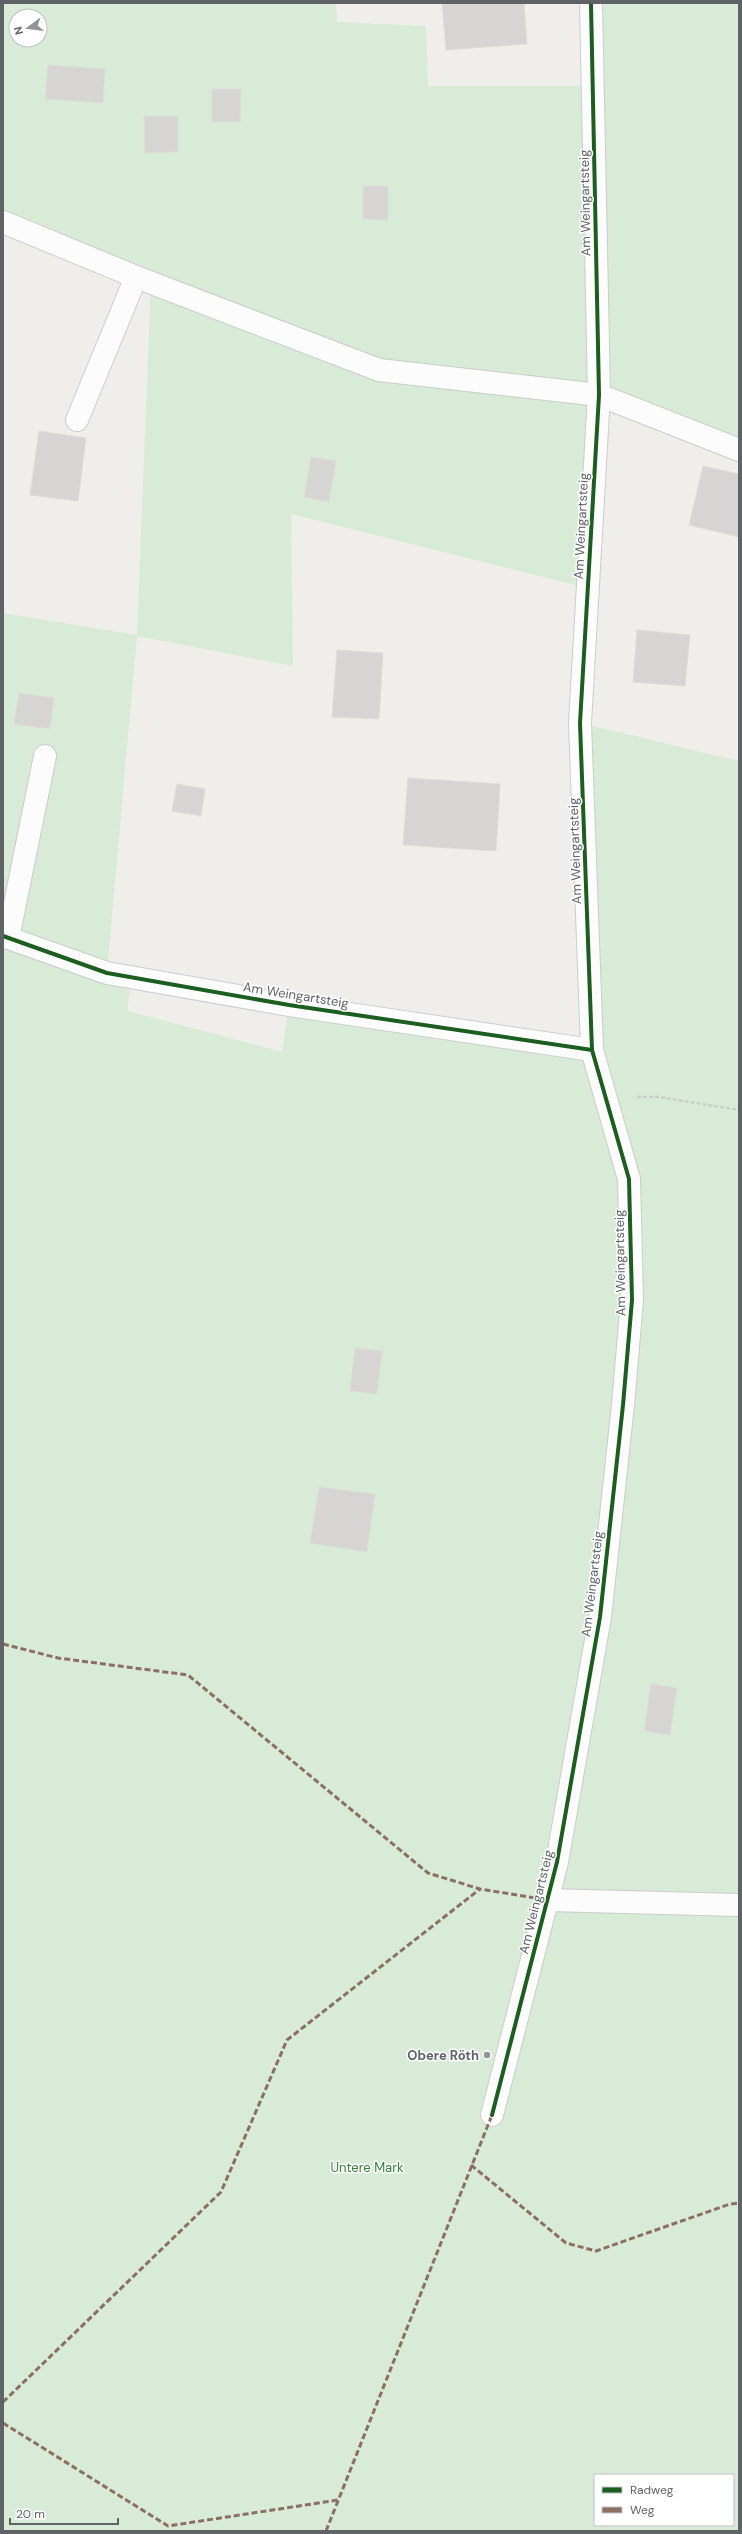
<svg xmlns="http://www.w3.org/2000/svg" width="742" height="2534" font-family="'DM Sans',sans-serif">
<style>
.green{fill:#d8ebd6;fill-rule:evenodd}
.building{fill:#d6d5d3;stroke:#deddd9}
.lines{fill:none;stroke-linecap:round;stroke-linejoin:round}
.minor-casing{stroke:#cbcccc;stroke-width:24}
.path{stroke:#cacfcc;stroke-width:2.5;stroke-dasharray:4 2;stroke-linecap:butt}
.minor{stroke:#fdfcfc;stroke-width:22}
.quiet{stroke:#8d6e63;stroke-width:3;stroke-dasharray:6 3;stroke-linecap:butt}
.cycleway-casing{stroke:#fff;stroke-width:6}
.cycleway{stroke:#1b5e20;stroke-width:4}
.poi-dot{fill:#919496;stroke:#fff;stroke-width:1.5}
.labels{text-anchor:middle;dominant-baseline:central;stroke-width:3;stroke-linejoin:round;paint-order:stroke}
.street-label{font-size:13px;fill:#5f6368;stroke:#fff}
.poi-label{font-size:13px;font-weight:bold;fill:#5f6368;stroke:#fff;text-anchor:end}
.park-label{font-size:13px;fill:#348238;stroke:#fff}
</style>
<rect width="100%" height="100%" fill="#efeeea"/>
<path class="green" d="M3 3H336L337 22 426 26 428 86H592L591 3H739V450L599 395 587 588 291 514 293 666 137 636 107 971 130 977 128 1011 282 1052 289 1005 592 1050 580 723 739 761V2531H3V613L137 635 151 283 3 222ZM16 16H40V40H16ZM595 2475H733V2525H595Z"/>
<g class="building">
<polygon points="442,3 524,3 527,44 446,50"/>
<polygon points="48,65 105,69 103,103 45,99"/>
<polygon points="212,89 241,89 240,122 212,122"/>
<polygon points="144,116 178,116 178,152 145,153"/>
<polygon points="363,186 388,186 388,220 363,219"/>
<polygon points="39,431 86,438 78,501 30,495"/>
<polygon points="311,457 336,461 329,502 304,497"/>
<polygon points="703,466 739,474 739,537 689,525"/>
<polygon points="637,630 690,635 685,686 633,682"/>
<polygon points="337,650 383,653 379,719 332,717"/>
<polygon points="19,693 54,698 50,729 14,724"/>
<polygon points="408,778 500,784 496,851 403,845"/>
<polygon points="177,784 205,789 201,816 172,811"/>
<polygon points="355,1348 382,1351 377,1394 350,1391"/>
<polygon points="319,1487 375,1494 367,1552 310,1543"/>
<polygon points="651,1684 677,1688 670,1735 644,1731"/>
</g>
<g class="lines">
<defs>
<g id="minor">
<polyline points="3,222 136,277 379,370 599,395 739,450"/>
<polyline points="77,420 136,277"/>
<polyline points="3,936 107,973 289,1005 592,1050"/>
<polyline points="8,938 45,756"/>
<polyline points="548,1900 739,1905"/>
<polyline points="492,2115 557,1862 600,1617 623,1405 632,1300 629,1179 592,1050 580,723 599,395 591,3"/>
</g>
</defs>
<use href="#minor" class="minor-casing"/>
<polyline class="path" points="637,1097 659,1097 739,1110"/>
<use href="#minor" class="minor"/>
<g class="quiet">
<polyline points="3,1644 58,1658 188,1675 428,1873 480,1889 548,1900"/>
<polyline points="471,2165 566,2243 596,2251 730,2204 739,2203"/>
<polyline points="3,2402 221,2192 287,2040 480,1889"/>
<polyline points="3,2423 168,2526 338,2500"/>
<polyline points="326,2531 492,2115"/>
</g>
<defs>
<g id="cycleway">
<polyline points="3,936 107,973 289,1005 592,1050"/>
<polyline points="492,2115 557,1862 600,1617 623,1405 632,1300 629,1179 592,1050 580,723 599,395 591,3"/>
</g>
</defs>
<use href="#cycleway" class="cycleway-casing"/>
<use href="#cycleway" class="cycleway"/>
</g>
<circle class="poi-dot" cx="487" cy="2055" r="4"/>
<g class="labels">
<g class="street-label">
<text transform="translate(585 203) rotate(-91)">Am Weingartsteig</text>
<text transform="translate(581 526) rotate(-87)">Am Weingartsteig</text>
<text transform="translate(575 851) rotate(-92)">Am Weingartsteig</text>
<text transform="translate(296 995) rotate(9)">Am Weingartsteig</text>
<text transform="translate(620 1263) rotate(-91)">Am Weingartsteig</text>
<text transform="translate(592 1584) rotate(-83)">Am Weingartsteig</text>
<text transform="translate(536 1902) rotate(-76)">Am Weingartsteig</text>
</g>
<g class="poi-label">
<text x="479" y="2055">Obere Röth</text>
</g>
<g class="park-label">
<text x="367" y="2167">Untere Mark</text>
</g>
</g>
<rect width="742" height="2534" fill="none" stroke="#5f6368" stroke-width="8"/>
<rect x="594" y="2474" width="140" height="52" fill="#ffffff" stroke="#bfc1c3"/>
<rect x="602" y="2487" width="20" height="6" fill="#1b5e20" stroke="#bfc1c3"/>
<text x="630" y="2494" font-size="12" fill="#5f6368">Radweg</text>
<rect x="602" y="2507" width="20" height="6" fill="#8d6e63" stroke="#bfc1c3"/>
<text x="630" y="2514" font-size="12" fill="#5f6368">Weg</text>
<g transform="translate(28 28) rotate(255)"><circle r="19" fill="#ffffff" stroke="#bfc1c3"/>
<path d="M0-3L7 15L0 10L-7 15Z" fill="#919496"/>
<text y="-6" font-size="11" font-weight="bold" text-anchor="middle" fill="#5f6368">N</text>
</g>
<path d="M10 2518v6h108v-6" fill="none" stroke="#5f6368" stroke-width="2"/>
<text x="16" y="2518" font-size="12" fill="#5f6368" stroke="#ffffff" stroke-width="3" paint-order="stroke">20 m</text>
</svg>
